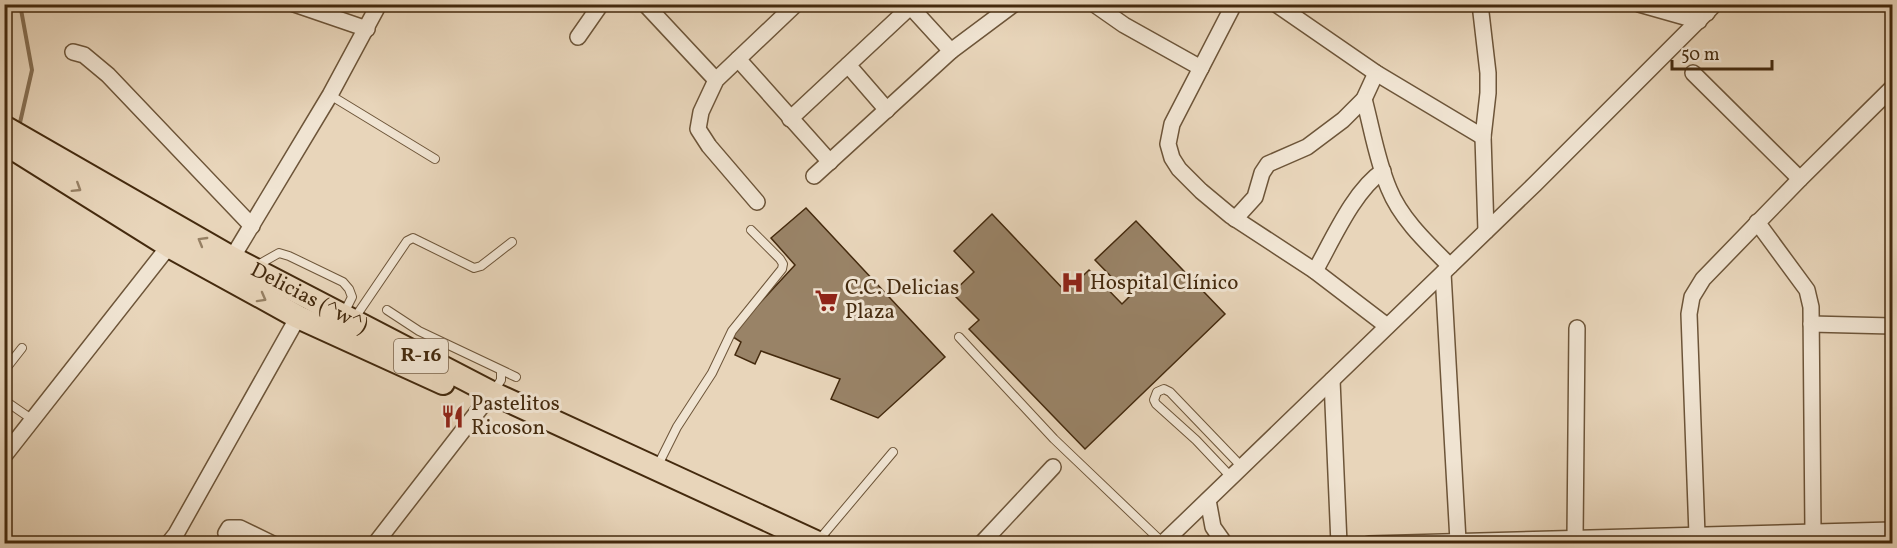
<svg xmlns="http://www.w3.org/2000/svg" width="1897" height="548" font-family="Vollkorn,serif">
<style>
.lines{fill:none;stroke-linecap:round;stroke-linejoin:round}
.stream{stroke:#856e52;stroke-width:4}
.building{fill:#998367;stroke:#442a0e;stroke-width:1.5}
.lane-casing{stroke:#6d5539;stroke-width:10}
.street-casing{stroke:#6d5539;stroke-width:18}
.primary-casing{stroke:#442a0e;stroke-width:26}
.lane{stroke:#f0e4d2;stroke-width:8}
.street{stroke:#f0e4d2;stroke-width:15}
.primary{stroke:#e8d5ba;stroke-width:22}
.oneway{stroke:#968064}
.labels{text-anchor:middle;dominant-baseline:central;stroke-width:6;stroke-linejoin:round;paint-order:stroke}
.shield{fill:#f0e4d2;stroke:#786249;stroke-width:1.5}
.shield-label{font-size:20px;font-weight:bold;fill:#442a0e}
.poi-label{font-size:21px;fill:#442a0e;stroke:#f0e4d2;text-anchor:start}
.street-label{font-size:21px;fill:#442a0e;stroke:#f0e4d2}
</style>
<rect width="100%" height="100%" fill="#e8d5ba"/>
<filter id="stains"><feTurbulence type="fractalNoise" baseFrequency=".00333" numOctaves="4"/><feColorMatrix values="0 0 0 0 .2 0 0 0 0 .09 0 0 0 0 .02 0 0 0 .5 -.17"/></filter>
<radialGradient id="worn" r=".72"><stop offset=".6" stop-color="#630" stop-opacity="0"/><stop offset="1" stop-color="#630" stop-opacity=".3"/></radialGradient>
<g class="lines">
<polyline class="stream" points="19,127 32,70 20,4"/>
</g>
<g class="building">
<polygon points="806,208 945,357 878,418 831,399 840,379 761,351 755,364 735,355 741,342 730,335 795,265 771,238"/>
<polygon points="992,214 1066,292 1089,270 1122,304 1130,296 1095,260 1136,221 1225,314 1085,449 969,329 979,320 952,293 974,272 954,251"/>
</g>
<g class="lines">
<defs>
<g id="lane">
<polyline points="330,95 435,159"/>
<polyline points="256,266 279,253 289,256 343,282 349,289 352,297 344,313"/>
<polyline points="387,310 419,331 516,377"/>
<polyline points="354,319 407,241 413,238 474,268 481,266 512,242"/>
<polyline points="959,337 1054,439 1163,543"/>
<polyline points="4,371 22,348"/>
<polyline points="493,392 501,380 501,371"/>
<polyline points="4,400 33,420"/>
<polyline points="657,467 677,427 712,373 732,331 782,269 783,264 780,259 751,230"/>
<polyline points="1231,477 1196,440 1156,404 1154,400 1157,392 1164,389 1170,392 1242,467"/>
<polyline points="818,541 893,452"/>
</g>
<g id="street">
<polyline points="294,4 367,29"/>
<polyline points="645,4 716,80"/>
<polyline points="908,4 951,51"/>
<polyline points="1094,4 1124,25 1201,68"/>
<polyline points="1234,4 1172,124 1168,144 1172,158 1179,169 1201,191 1231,216 1315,271 1387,326"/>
<polyline points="1276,4 1376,73 1483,137"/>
<polyline points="1480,4 1488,73 1488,93 1483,137 1486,231"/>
<polyline points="1639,4 1699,21"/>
<polyline points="1689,4 1707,13"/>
<polyline points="578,37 601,4"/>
<polyline points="73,52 84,55 108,75 252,226"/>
<polyline points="738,59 830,162"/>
<polyline points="848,65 887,110"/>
<polyline points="1693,73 1800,179"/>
<path d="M1364 99C1372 129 1377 161 1389 189 1401 219 1428 244 1450 266"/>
<polyline points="790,119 910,7"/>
<polyline points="814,176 951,51 1014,4"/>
<polyline points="757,202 709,146 698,129 701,112 716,80 796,4"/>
<polyline points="1235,219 1255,197 1262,173 1268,164 1307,147 1343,120 1364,99 1376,73"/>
<polyline points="1757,222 1807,290 1811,307 1813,532"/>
<polyline points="232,258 330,95 379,4"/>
<path d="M1315 271C1332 241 1354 190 1383 171"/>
<polyline points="1443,273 1458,541"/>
<polyline points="1811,324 1892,326"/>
<polyline points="1332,380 1339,544"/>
<polyline points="4,456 169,246"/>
<polyline points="1208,500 1213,527 1225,544"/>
<polyline points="1697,535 1689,314 1692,297 1703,279 1800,179 1892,88"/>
<polyline points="1575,538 1577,328"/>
<polyline points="168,544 176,534 298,317"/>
<polyline points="236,544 226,533 229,528 240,528 273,544"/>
<polyline points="375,544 492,393"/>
<polyline points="981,544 1053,467"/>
<polyline points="1162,544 1535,184 1715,4"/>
<polyline points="1369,544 1892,530"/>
</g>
<g id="primary">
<path id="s1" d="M4 127 232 258 492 393 820 544"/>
<polyline points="14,149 169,246 298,317 443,383"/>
</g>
</defs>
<use href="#lane" class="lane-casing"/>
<use href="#street" class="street-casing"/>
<use href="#primary" class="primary-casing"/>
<use href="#lane" class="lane"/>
<use href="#street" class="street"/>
<use href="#primary" class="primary"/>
</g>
<defs><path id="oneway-chevron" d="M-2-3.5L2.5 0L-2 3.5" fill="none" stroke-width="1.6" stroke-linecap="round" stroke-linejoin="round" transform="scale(1.5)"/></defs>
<g class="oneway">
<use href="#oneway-chevron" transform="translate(77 188) rotate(32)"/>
<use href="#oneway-chevron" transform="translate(202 241) rotate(-150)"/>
<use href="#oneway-chevron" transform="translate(262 298) rotate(29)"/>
</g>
<defs>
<symbol id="hospital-bare" viewBox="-9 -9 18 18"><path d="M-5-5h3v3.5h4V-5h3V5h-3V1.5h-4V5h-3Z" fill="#8f2418" stroke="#f0e4d2" stroke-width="2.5" paint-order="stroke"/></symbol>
<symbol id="supermarket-bare" viewBox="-9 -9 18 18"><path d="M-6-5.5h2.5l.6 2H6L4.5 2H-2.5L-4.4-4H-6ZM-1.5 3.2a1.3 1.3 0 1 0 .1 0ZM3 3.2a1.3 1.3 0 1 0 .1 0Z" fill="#8f2418" stroke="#f0e4d2" stroke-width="2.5" paint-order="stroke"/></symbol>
<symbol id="restaurant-bare" viewBox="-9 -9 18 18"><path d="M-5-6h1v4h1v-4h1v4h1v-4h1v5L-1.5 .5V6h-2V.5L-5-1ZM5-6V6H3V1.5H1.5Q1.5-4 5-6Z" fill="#8f2418" stroke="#f0e4d2" stroke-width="2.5" paint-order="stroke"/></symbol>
</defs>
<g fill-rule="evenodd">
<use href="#hospital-bare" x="1056" y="266" width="33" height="33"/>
<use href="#supermarket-bare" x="810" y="284" width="33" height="33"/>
<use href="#restaurant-bare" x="436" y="400" width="33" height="33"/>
</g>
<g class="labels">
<rect class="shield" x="394" y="339" width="54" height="34" rx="4.5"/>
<g class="shield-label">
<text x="421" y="356">R-16</text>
</g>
<g class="poi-label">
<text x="1090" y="283">Hospital Clínico</text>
<text x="845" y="288">C.C. Delicias<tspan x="845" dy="24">Plaza</tspan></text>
<text x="471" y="404">Pastelitos<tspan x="471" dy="24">Ricoson</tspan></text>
</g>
<g class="street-label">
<text stroke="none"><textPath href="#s1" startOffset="350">Delicias (^w^)</textPath></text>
</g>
</g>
<rect width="1897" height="548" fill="none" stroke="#e8d5ba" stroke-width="24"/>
<rect x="6" y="6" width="1885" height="536" fill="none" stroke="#442a0e" stroke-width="3"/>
<rect x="12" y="12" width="1873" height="524" fill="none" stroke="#442a0e" stroke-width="1.5"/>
<path d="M1672 60v9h100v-9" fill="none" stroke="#442a0e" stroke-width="3"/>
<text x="1681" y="60" font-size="18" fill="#442a0e" stroke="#f0e4d2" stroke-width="4.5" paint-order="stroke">50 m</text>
<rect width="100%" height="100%" filter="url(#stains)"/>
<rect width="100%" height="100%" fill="url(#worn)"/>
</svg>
